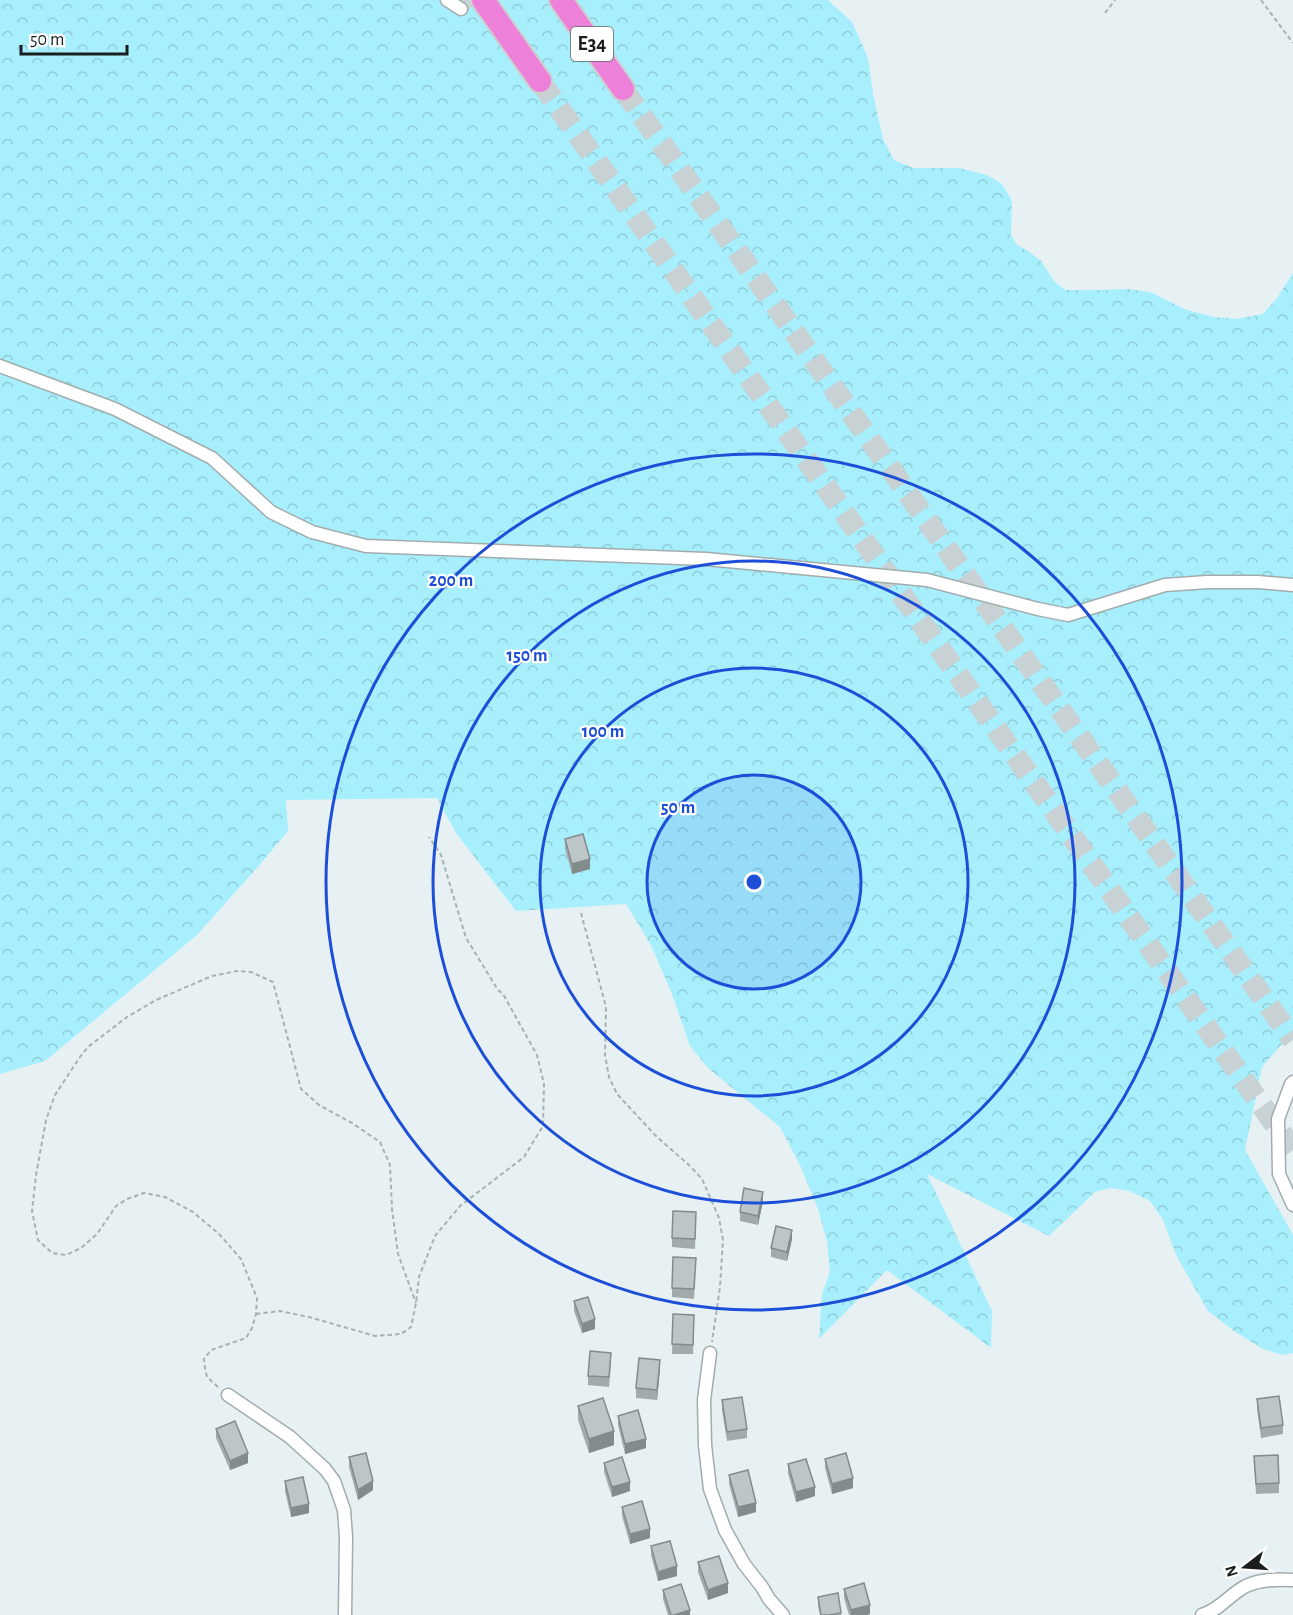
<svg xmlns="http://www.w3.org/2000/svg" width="1293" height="1615" font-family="'Alegreya Sans',sans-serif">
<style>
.forest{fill:url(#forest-crowns)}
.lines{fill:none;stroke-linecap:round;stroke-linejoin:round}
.minor-tunnel{stroke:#c8d1d3;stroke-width:12;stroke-dasharray:12 6;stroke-linecap:butt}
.motorway-tunnel{stroke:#c8d1d3;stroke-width:22;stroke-dasharray:22 11;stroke-linecap:butt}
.minor-casing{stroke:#a2acad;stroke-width:15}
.motorway-casing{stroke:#cdcece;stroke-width:26}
.path{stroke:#a8b1b2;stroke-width:2;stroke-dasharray:4.5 3;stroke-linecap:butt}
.minor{stroke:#fff;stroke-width:12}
.motorway{stroke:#ed81da;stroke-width:22}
.wall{fill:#a2aaac}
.shaded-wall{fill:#848b8c}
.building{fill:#bcc6c8;stroke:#848b8c;stroke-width:1.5}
.ring{fill:none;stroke:#1d4ed8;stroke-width:3}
.labels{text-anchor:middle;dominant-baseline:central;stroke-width:4.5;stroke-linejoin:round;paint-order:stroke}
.shield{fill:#fff;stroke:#5f6262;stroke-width:1.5}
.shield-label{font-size:20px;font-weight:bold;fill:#1a1e1e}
.centre{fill:#1d4ed8;stroke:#fff;stroke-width:3}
.ring-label{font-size:18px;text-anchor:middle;font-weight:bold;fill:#1d4ed8;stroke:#fff;stroke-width:4.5;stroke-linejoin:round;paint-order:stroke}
</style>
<defs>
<pattern id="forest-crowns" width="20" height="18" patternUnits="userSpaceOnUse" patternTransform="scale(1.5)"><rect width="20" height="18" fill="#a7effd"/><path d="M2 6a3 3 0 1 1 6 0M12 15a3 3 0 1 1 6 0" fill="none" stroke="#8fccd8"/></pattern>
</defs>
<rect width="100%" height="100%" fill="#e7f1f3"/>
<polygon class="forest" points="0,0 828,0 852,22 868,58 873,94 883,139 894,160 913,168 959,168 987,175 1002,184 1012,201 1011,235 1017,245 1028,251 1041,261 1054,281 1065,290 1099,290 1128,289 1150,292 1187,310 1214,317 1236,319 1263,314 1277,298 1293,273 1293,234 1293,1039 1287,1038 1262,1067 1245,1150 1293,1235 1293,1353 1282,1355 1263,1349 1234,1331 1208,1311 1177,1257 1162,1218 1150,1201 1130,1191 1110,1188 1095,1192 1049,1236 927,1174 992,1311 991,1348 887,1270 819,1339 822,1294 830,1272 827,1241 818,1209 800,1165 780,1127 708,1068 690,1046 672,994 651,945 626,904 516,911 456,833 437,798 286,800 288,831 257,868 197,935 45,1061 0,1074"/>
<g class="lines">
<polyline class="minor-tunnel" points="461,9 470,0"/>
<g class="motorway-tunnel">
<polyline points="540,81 1293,1150"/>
<polyline points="623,89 1293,1040"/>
</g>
<defs>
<g id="minor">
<polyline points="447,0 461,9"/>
<polyline points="0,366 115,409 212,458 271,512 312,532 366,546 706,559 927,580 1038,609 1068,615 1165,585 1207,582 1258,582 1293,585"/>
<polyline points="1293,1082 1291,1084 1278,1119 1279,1174 1293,1205"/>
<polyline points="710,1353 704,1400 705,1445 710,1489 725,1530 744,1564 762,1587 769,1599 783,1615"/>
<polyline points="228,1395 290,1437 325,1469 334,1481 344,1510 346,1537 345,1615"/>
<path d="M1202 1615C1221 1609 1230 1594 1246 1586 1261 1579 1277 1579 1293 1580"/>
</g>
<g id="motorway">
<polyline points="483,0 540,81"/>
<polyline points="561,0 623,89"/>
</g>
</defs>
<use href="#minor" class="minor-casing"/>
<use href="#motorway" class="motorway-casing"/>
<g class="path">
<polyline points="1261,0 1293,43"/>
<polyline points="1105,13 1115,0"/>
<polyline points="581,913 606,1007 605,1055 609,1077 617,1094 655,1135 691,1167 702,1179 719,1218 723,1240 720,1287 712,1342"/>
<polyline points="256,1314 280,1311 309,1317 375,1336 401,1334 411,1327 416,1303 419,1277 435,1236 460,1206 524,1157 543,1126 544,1084 537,1055 503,994 498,990 466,938 441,855 429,837"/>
<polyline points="218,1387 207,1377 205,1368 204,1359 211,1350 246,1338 252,1328 256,1314 257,1298 241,1259 219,1234 193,1212 165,1197 144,1193 127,1199 116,1206 97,1234 81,1248 66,1255 52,1253 38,1240 32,1211 36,1175 46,1120 55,1095 80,1057 88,1047 127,1017 156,1000 212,976 237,971 251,972 273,982 301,1089 319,1105 352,1123 380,1142 390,1165 392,1209 398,1254 416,1303"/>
</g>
<use href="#minor" class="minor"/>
<use href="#motorway" class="motorway"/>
</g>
<g class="wall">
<polygon points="565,839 590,869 572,874 565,849"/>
<polygon points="763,1201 758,1225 740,1221 740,1212"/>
<polygon points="696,1222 695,1249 672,1247 672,1238"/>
<polygon points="792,1239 787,1261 771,1257 771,1248"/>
<polygon points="696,1258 694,1299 672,1297 672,1288"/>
<polygon points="574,1301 595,1329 582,1333 574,1311"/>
<polygon points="673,1314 694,1315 693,1354 672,1354"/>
<polygon points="611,1362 609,1387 588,1385 588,1376"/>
<polygon points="660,1369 657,1400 636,1398 636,1388"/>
<polygon points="1257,1399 1283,1425 1283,1434 1261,1438 1257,1409"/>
<polygon points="722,1400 747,1429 747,1438 727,1441 722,1410"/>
<polygon points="578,1406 614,1445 589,1453 578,1420"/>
<polygon points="618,1416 646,1448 625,1454 618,1425"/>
<polygon points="216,1429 248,1463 230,1470 216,1438"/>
<polygon points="1254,1456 1279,1483 1279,1493 1256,1494"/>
<polygon points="349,1457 373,1490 358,1500 349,1467"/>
<polygon points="825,1459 853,1488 832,1494 825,1468"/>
<polygon points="604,1463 630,1491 612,1497 604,1472"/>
<polygon points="788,1464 815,1496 796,1502 788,1473"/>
<polygon points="729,1475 756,1512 738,1517 729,1484"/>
<polygon points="285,1481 309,1513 291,1517 285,1491"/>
<polygon points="622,1507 650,1538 630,1544 622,1516"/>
<polygon points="651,1546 677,1576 658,1581 651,1555"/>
<polygon points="698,1562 728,1593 708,1600 698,1572"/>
<polygon points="844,1589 870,1614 867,1615 849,1615 844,1598"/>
<polygon points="663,1590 690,1615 668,1615 663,1599"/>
<polygon points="818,1597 841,1613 841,1615 820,1615 818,1606"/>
</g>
<g class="shaded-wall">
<polygon points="590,859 590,869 572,874 572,864"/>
<polygon points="763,1192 763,1201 758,1225 758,1216"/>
<polygon points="792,1230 792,1239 787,1261 787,1252"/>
<polygon points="595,1319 595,1329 582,1333 582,1324"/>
<polygon points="660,1360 660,1369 657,1400 657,1390"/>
<polygon points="614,1431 614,1445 589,1453 589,1439"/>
<polygon points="646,1439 646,1448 625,1454 625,1444"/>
<polygon points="248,1453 248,1463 230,1470 230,1461"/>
<polygon points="853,1478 853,1488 832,1494 832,1484"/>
<polygon points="373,1481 373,1490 358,1500 358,1490"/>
<polygon points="630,1482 630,1491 612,1497 612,1487"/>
<polygon points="815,1487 815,1496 796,1502 796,1492"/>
<polygon points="756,1503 756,1512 738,1517 738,1507"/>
<polygon points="309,1504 309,1513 291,1517 291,1508"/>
<polygon points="650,1529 650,1538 630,1544 630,1534"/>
<polygon points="677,1566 677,1576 658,1581 658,1572"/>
<polygon points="728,1583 728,1593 708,1600 708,1590"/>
<polygon points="870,1605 870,1614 867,1615 851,1615 851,1610"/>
<polygon points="690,1610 690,1615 674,1615"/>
</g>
<g class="building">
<polygon points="583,834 590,859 572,864 565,839"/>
<polygon points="744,1188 763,1192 758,1216 740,1212"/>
<polygon points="673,1211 696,1212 695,1239 672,1238"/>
<polygon points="776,1226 792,1230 787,1252 771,1248"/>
<polygon points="673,1257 696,1258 694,1289 672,1288"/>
<polygon points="588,1297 595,1319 582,1324 574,1301"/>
<polygon points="673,1314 694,1315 693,1345 672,1344"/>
<polygon points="590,1351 611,1353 609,1377 588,1376"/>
<polygon points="639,1358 660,1360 657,1390 636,1388"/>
<polygon points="1279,1396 1283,1425 1261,1428 1257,1399"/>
<polygon points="742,1397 747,1429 727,1432 722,1400"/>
<polygon points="603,1398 614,1431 589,1439 578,1406"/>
<polygon points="638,1410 646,1439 625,1444 618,1416"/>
<polygon points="235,1421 248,1453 230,1461 216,1429"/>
<polygon points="366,1453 373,1481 358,1490 349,1457"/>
<polygon points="846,1453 853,1478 832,1484 825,1459"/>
<polygon points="1278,1455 1279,1483 1256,1484 1254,1456"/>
<polygon points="622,1457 630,1482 612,1487 604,1463"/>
<polygon points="806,1459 815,1487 796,1492 788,1464"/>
<polygon points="748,1470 756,1503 738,1507 729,1475"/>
<polygon points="303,1477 309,1504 291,1508 285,1481"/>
<polygon points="642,1501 650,1529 630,1534 622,1507"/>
<polygon points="670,1541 677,1566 658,1572 651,1546"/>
<polygon points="719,1556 728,1583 708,1590 698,1562"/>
<polygon points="864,1583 870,1605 851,1610 844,1589"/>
<polygon points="681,1584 690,1610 674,1615 671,1615 663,1590"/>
<polygon points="838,1593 841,1613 829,1615 821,1615 818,1597"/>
</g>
<circle cx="754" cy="882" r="107" fill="#1d4ed8" fill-opacity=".12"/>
<g class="ring">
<circle cx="754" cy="882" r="107"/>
<circle cx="754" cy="882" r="214"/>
<circle cx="754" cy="882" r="321"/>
<circle cx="754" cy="882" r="428"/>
</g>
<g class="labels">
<rect class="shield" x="571" y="27" width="42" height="34" rx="4.5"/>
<g class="shield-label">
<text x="592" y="44">E34</text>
</g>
</g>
<circle cx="754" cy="882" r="9" class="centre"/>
<g class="ring-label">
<text x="451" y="586">200 m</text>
<text x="527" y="661">150 m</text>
<text x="603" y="737">100 m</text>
<text x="678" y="813">50 m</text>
</g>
<g transform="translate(1245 1567) rotate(253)" stroke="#ffffff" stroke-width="4.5" paint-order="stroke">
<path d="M0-4.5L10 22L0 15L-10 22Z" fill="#1a1e1e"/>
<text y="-9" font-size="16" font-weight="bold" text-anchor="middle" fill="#1a1e1e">N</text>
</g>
<path d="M21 45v9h106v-9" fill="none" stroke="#1a1e1e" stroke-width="3"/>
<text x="30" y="45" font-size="18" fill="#1a1e1e" stroke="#ffffff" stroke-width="4.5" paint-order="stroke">50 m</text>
</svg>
